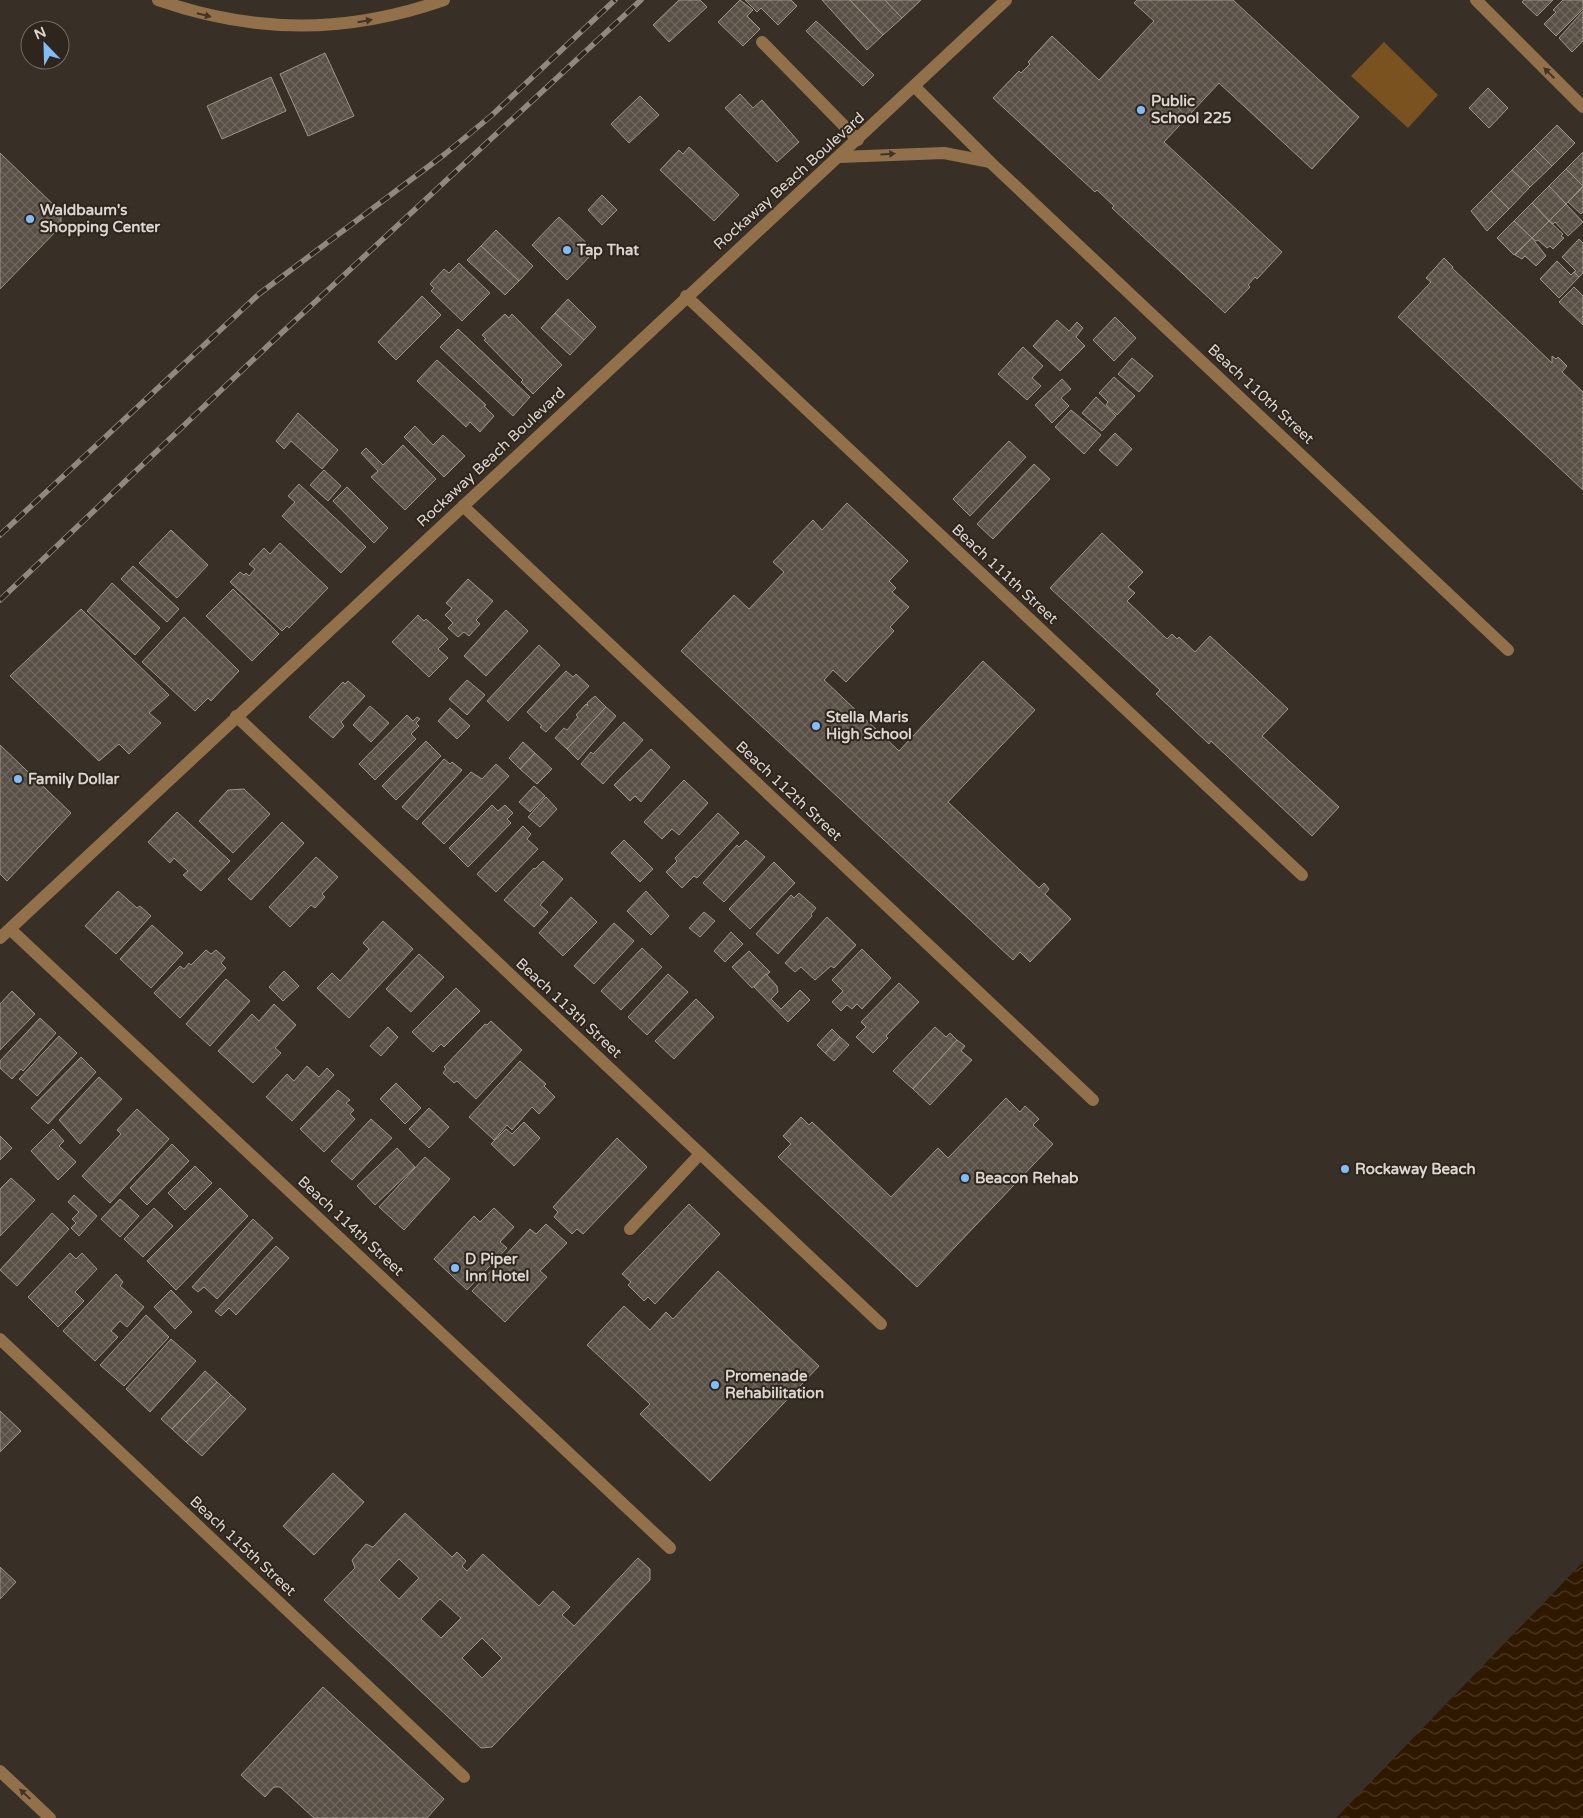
<svg xmlns="http://www.w3.org/2000/svg" width="1583" height="1818" font-family="'Varela Round',sans-serif">
<style>
.garden{fill:#79521f}
.water{fill:url(#water-waves)}
.building{fill:url(#building-cross-hatch);stroke:#9e9489;fill-rule:evenodd}
.lines{fill:none;stroke-linecap:round;stroke-linejoin:round}
.minor{stroke:#92714a;stroke-width:12}
.rail-casing{stroke:#8f8981;stroke-width:5.5}
.rail{stroke:#2e261d;stroke-width:4;stroke-dasharray:11;stroke-linecap:butt}
.oneway{fill:#423526}
.poi-dot{fill:#81bdfa;stroke:#2e261d;stroke-width:2}
.labels{text-anchor:middle;dominant-baseline:central;stroke-width:4;stroke-linejoin:round;paint-order:stroke}
.poi-label{font-size:15px;font-weight:bold;fill:#dbd6d0;stroke:#2e261d;text-anchor:start}
.street-label{font-size:15px;fill:#dbd6d0;stroke:#2e261d}
</style>
<defs>
<pattern id="water-waves" width="16" height="10" patternUnits="userSpaceOnUse" patternTransform="scale(1.25)"><rect width="16" height="10" fill="#2f1800"/><path d="M0 5q4-4 8 0t8 0" fill="none" stroke="#4d3924"/></pattern>
<pattern id="building-cross-hatch" width="8" height="8" patternUnits="userSpaceOnUse" patternTransform="scale(1.25)"><rect width="8" height="8" fill="#595046"/><path d="M0 0l8 8M0 8l8-8" fill="none" stroke="#706860"/></pattern>
</defs>
<rect width="100%" height="100%" fill="#383027"/>
<polygon class="garden" points="1384,42 1438,95 1408,128 1351,76"/>
<polygon class="water" points="1583,1562 1583,1818 1336,1818"/>
<g class="building">
<polygon points="679,0 700,0 707,7 669,42 653,25"/>
<polygon points="740,0 753,10 747,16 760,29 743,46 718,22"/>
<polygon points="745,0 791,0 797,6 778,25 761,8 757,12"/>
<polygon points="822,0 850,0 883,35 867,50"/>
<polygon points="850,0 885,0 902,18 883,35"/>
<polygon points="885,0 921,0 902,18"/>
<polygon points="1137,0 1233,0 1359,117 1312,169 1219,83 1164,142 1282,252 1257,279 1255,277 1248,285 1250,287 1225,313 1112,208 1114,206 1097,190 1095,192 993,98 1019,71 1021,73 1030,64 1028,62 1052,36 1099,80 1154,21 1134,3"/>
<polygon points="1524,0 1553,0 1537,16 1522,2"/>
<polygon points="1563,0 1583,0 1583,9 1556,36 1544,24 1556,12 1553,10"/>
<polygon points="1583,11 1583,41 1572,52 1559,38"/>
<polygon points="816,21 874,75 863,86 806,31"/>
<polygon points="325,53 354,116 308,136 280,74"/>
<polygon points="271,77 286,111 222,139 207,106"/>
<polygon points="1488,88 1508,108 1489,128 1469,108"/>
<polygon points="740,94 753,108 762,100 799,142 777,162 725,108"/>
<polygon points="640,96 659,115 629,143 611,124"/>
<polygon points="1557,125 1575,143 1552,166 1534,148"/>
<polygon points="689,147 739,195 714,221 660,170 679,150 683,154"/>
<polygon points="1534,148 1552,166 1530,187 1512,170"/>
<polygon points="1583,152 1583,186 1566,169"/>
<polygon points="0,153 61,212 61,226 0,289"/>
<polygon points="1566,169 1583,186 1566,204 1549,186"/>
<polygon points="1512,170 1530,187 1509,209 1491,191"/>
<polygon points="1549,186 1566,204 1549,221 1532,203"/>
<polygon points="1583,187 1583,212 1581,214 1568,202"/>
<polygon points="1491,191 1509,209 1487,231 1471,211"/>
<polygon points="602,195 617,210 602,225 588,210"/>
<polygon points="1532,203 1549,221 1532,238 1514,221"/>
<polygon points="1566,204 1583,222 1568,236 1555,222 1553,224 1549,221"/>
<polygon points="559,217 595,251 567,280 532,245"/>
<polygon points="1514,221 1532,238 1514,255 1497,238"/>
<polygon points="1549,221 1563,234 1561,236 1564,238 1553,249 1550,246 1547,248 1538,240 1536,241 1532,238"/>
<polygon points="496,230 533,266 519,281 481,246"/>
<polygon points="1532,238 1546,256 1536,266 1525,256 1522,259 1515,255"/>
<polygon points="1579,239 1583,243 1583,273 1579,277 1574,272 1576,271 1562,257"/>
<polygon points="481,246 519,281 505,295 467,260"/>
<polygon points="1444,258 1453,267 1452,268 1552,363 1552,356 1556,359 1558,357 1567,366 1562,372 1583,392 1583,490 1398,317 1431,282 1426,278"/>
<polygon points="1557,261 1571,275 1574,272 1579,277 1559,298 1540,279"/>
<polygon points="459,263 490,293 462,321 431,291 434,288 430,284 444,269 449,273"/>
<polygon points="1574,287 1583,296 1583,325 1559,302"/>
<polygon points="422,296 441,315 396,360 378,342"/>
<polygon points="568,299 596,327 584,340 555,313"/>
<polygon points="555,313 584,340 570,355 541,328"/>
<polygon points="505,314 509,318 512,314 562,365 533,394 521,382 523,380 484,340 486,339 482,335"/>
<polygon points="1115,317 1136,338 1114,361 1093,340"/>
<polygon points="1057,320 1069,331 1077,322 1083,328 1076,337 1085,346 1060,371 1033,346"/>
<polygon points="458,329 530,397 513,416 440,347"/>
<polygon points="1023,347 1043,366 1032,378 1041,386 1027,400 998,374"/>
<polygon points="1132,358 1153,376 1139,392 1118,374"/>
<polygon points="437,360 486,405 484,406 494,416 480,432 470,422 466,427 417,381"/>
<polygon points="1114,377 1135,396 1117,415 1106,405 1108,402 1099,393"/>
<polygon points="1062,379 1071,389 1061,398 1069,406 1052,423 1035,405"/>
<polygon points="1096,397 1116,416 1102,431 1082,413"/>
<polygon points="1071,410 1101,435 1084,454 1055,427"/>
<polygon points="298,413 338,450 322,469 291,441 284,449 276,441"/>
<polygon points="415,426 433,445 443,435 465,456 444,477 404,437"/>
<polygon points="1115,433 1132,449 1117,466 1099,450"/>
<polygon points="1009,441 1026,457 970,516 953,499"/>
<polygon points="403,445 436,479 405,510 371,477 378,471 361,453 366,448 383,465"/>
<polygon points="1034,464 1050,479 993,539 977,524"/>
<polygon points="324,470 341,486 328,501 310,485"/>
<polygon points="299,484 366,547 341,573 282,516 295,502 288,496"/>
<polygon points="347,487 388,528 374,543 333,501"/>
<polygon points="847,503 908,561 889,581 896,588 892,592 909,607 890,627 894,631 846,682 833,670 824,680 899,751 983,661 1035,710 948,802 1039,888 1044,883 1049,889 1045,894 1071,919 1030,962 1020,952 1013,960 681,651 734,595 749,609 784,572 773,562 813,520 822,530"/>
<polygon points="171,530 208,565 177,598 139,563"/>
<polygon points="1102,533 1143,572 1128,587 1135,593 1127,601 1167,639 1172,634 1177,639 1179,637 1195,652 1210,636 1288,709 1262,736 1339,807 1312,836 1211,741 1209,744 1156,694 1160,690 1050,588"/>
<polygon points="280,543 328,588 289,628 287,626 282,631 230,582 240,572 244,575 246,573 249,576 255,569 249,564 264,548 270,554"/>
<polygon points="133,566 179,609 167,622 121,579"/>
<polygon points="468,579 493,601 476,620 480,624 469,636 464,632 458,637 448,628 453,623 445,615 452,608 446,603"/>
<polygon points="112,583 160,628 135,655 87,611"/>
<polygon points="233,589 279,634 252,661 206,616"/>
<polygon points="81,609 169,695 149,713 161,723 129,754 119,744 99,761 10,676"/>
<polygon points="506,610 528,631 486,676 464,656"/>
<polygon points="418,615 424,621 426,619 448,639 438,649 448,658 429,677 392,642"/>
<polygon points="184,617 239,671 211,701 208,698 195,711 142,662"/>
<polygon points="539,645 560,665 508,721 487,701"/>
<polygon points="566,671 573,677 576,674 589,686 546,732 540,727 542,726 527,712"/>
<polygon points="467,680 485,695 467,715 449,699"/>
<polygon points="348,681 365,696 341,722 344,726 333,738 309,717 343,682 345,684"/>
<polygon points="595,696 606,707 567,749 555,738 564,728 567,730 578,717 576,715 586,704 588,706 587,703"/>
<polygon points="370,706 389,723 371,742 353,725"/>
<polygon points="606,707 616,716 578,760 567,749"/>
<polygon points="450,708 470,726 457,739 438,721"/>
<polygon points="407,715 413,721 417,717 420,719 416,723 419,726 411,734 416,739 375,780 359,764"/>
<polygon points="624,722 643,740 603,784 581,764 591,752 593,754"/>
<polygon points="426,741 441,756 396,800 382,786"/>
<polygon points="523,742 535,753 520,769 509,758"/>
<polygon points="0,745 71,813 7,881 0,874"/>
<polygon points="651,749 670,767 641,802 635,796 630,801 614,785"/>
<polygon points="535,753 552,769 537,784 520,769"/>
<polygon points="444,759 450,764 452,762 462,770 417,820 402,807"/>
<polygon points="496,764 509,776 444,844 422,823 471,772 482,779"/>
<polygon points="684,780 708,803 679,835 672,829 662,839 644,822"/>
<polygon points="534,786 545,796 530,812 519,802"/>
<polygon points="244,789 270,814 233,853 199,821 228,790"/>
<polygon points="546,797 557,809 540,827 528,817"/>
<polygon points="492,805 498,811 505,805 513,813 507,819 511,823 468,867 449,848"/>
<polygon points="177,812 230,861 201,891 183,875 188,871 174,858 170,863 148,842"/>
<polygon points="718,813 739,833 697,878 694,876 682,888 666,872 677,861 675,858"/>
<polygon points="282,822 304,843 251,900 228,879"/>
<polygon points="523,826 531,834 527,839 538,849 496,892 477,874"/>
<polygon points="624,840 653,869 640,882 611,853"/>
<polygon points="746,840 765,857 724,902 703,883 737,845 739,847"/>
<polygon points="316,857 338,877 322,894 325,897 315,908 311,905 290,927 269,907"/>
<polygon points="543,861 563,879 540,905 548,912 534,927 504,900 534,868 535,869"/>
<polygon points="774,862 795,883 750,929 729,909"/>
<polygon points="118,891 137,908 140,906 151,916 116,954 85,926"/>
<polygon points="646,891 669,916 651,935 627,911"/>
<polygon points="799,893 816,908 811,914 812,916 778,954 756,934 791,895 794,898"/>
<polygon points="571,897 597,922 563,956 539,933"/>
<polygon points="704,912 715,921 700,937 689,928"/>
<polygon points="827,917 856,945 834,968 831,966 815,980 801,967 795,972 785,963"/>
<polygon points="383,921 413,949 349,1018 317,988 332,973 340,981 369,949 363,943"/>
<polygon points="614,923 634,941 594,984 574,966"/>
<polygon points="152,925 183,953 151,988 120,959"/>
<polygon points="731,932 743,944 725,962 714,951"/>
<polygon points="642,948 662,967 621,1010 601,991"/>
<polygon points="862,949 891,978 862,1009 857,1004 852,1009 847,1005 841,1011 832,1002 843,991 832,980"/>
<polygon points="206,950 211,954 216,950 225,958 221,963 226,968 180,1018 154,993 180,966 184,969 189,963 191,965"/>
<polygon points="749,951 770,972 752,988 732,967"/>
<polygon points="419,954 444,977 411,1012 386,989"/>
<polygon points="284,971 299,986 283,1001 269,987"/>
<polygon points="668,974 688,992 647,1035 628,1017"/>
<polygon points="766,974 777,986 778,992 771,999 781,1009 800,990 810,1000 788,1022 754,987"/>
<polygon points="226,979 250,1001 210,1046 186,1024"/>
<polygon points="899,983 919,1002 886,1036 888,1038 873,1053 856,1037 866,1027 861,1022"/>
<polygon points="456,988 480,1011 444,1047 441,1044 433,1052 412,1032"/>
<polygon points="12,991 35,1014 0,1050 0,1004"/>
<polygon points="696,999 714,1017 674,1059 655,1041"/>
<polygon points="274,1004 296,1025 275,1048 281,1053 253,1083 218,1051 252,1014 259,1021"/>
<polygon points="40,1018 56,1033 23,1071 21,1069 12,1079 0,1068 0,1061"/>
<polygon points="491,1021 522,1050 476,1099 457,1081 454,1083 443,1073 446,1069 444,1067 485,1024 487,1025"/>
<polygon points="388,1027 398,1037 381,1056 370,1046"/>
<polygon points="935,1027 946,1037 950,1033 957,1040 913,1089 893,1071"/>
<polygon points="832,1029 840,1037 825,1053 817,1045"/>
<polygon points="59,1036 77,1053 37,1096 19,1079"/>
<polygon points="840,1037 849,1045 834,1061 825,1053"/>
<polygon points="957,1040 965,1046 961,1051 972,1060 930,1105 913,1089"/>
<polygon points="81,1057 96,1072 48,1124 31,1108"/>
<polygon points="520,1061 546,1084 544,1086 555,1097 539,1114 532,1107 512,1130 507,1125 494,1140 469,1117"/>
<polygon points="307,1066 319,1077 327,1068 334,1075 292,1121 266,1097 287,1074 294,1081"/>
<polygon points="99,1077 122,1099 80,1144 59,1120"/>
<polygon points="396,1083 421,1108 405,1124 380,1099"/>
<polygon points="338,1090 350,1100 346,1103 354,1110 350,1114 355,1119 324,1152 300,1129"/>
<polygon points="1006,1098 1020,1112 1025,1106 1039,1119 1033,1125 1053,1144 917,1287 778,1157 791,1144 783,1136 801,1117 809,1125 812,1122 891,1197 938,1148 948,1158"/>
<polygon points="429,1108 449,1127 429,1148 409,1129"/>
<polygon points="137,1109 169,1139 110,1203 82,1176 121,1134 117,1130"/>
<polygon points="371,1119 392,1138 352,1180 331,1161"/>
<polygon points="524,1122 540,1138 514,1166 491,1144 506,1129 512,1134"/>
<polygon points="53,1129 64,1141 59,1146 76,1162 58,1180 31,1151"/>
<polygon points="0,1136 12,1148 0,1160"/>
<polygon points="617,1138 647,1167 583,1234 577,1229 572,1234 554,1217 558,1212 553,1207"/>
<polygon points="172,1144 189,1161 147,1205 130,1188"/>
<polygon points="397,1148 415,1167 375,1205 357,1186"/>
<polygon points="425,1157 450,1179 404,1230 379,1207"/>
<polygon points="195,1166 212,1183 185,1210 168,1193"/>
<polygon points="11,1178 35,1200 0,1236 0,1189"/>
<polygon points="220,1188 248,1216 176,1290 147,1261"/>
<polygon points="74,1195 97,1216 79,1236 71,1228 76,1223 72,1219 79,1212 68,1202"/>
<polygon points="120,1199 139,1216 120,1237 101,1219"/>
<polygon points="689,1204 720,1234 655,1304 648,1297 644,1301 628,1285 631,1282 622,1274"/>
<polygon points="154,1208 173,1226 143,1257 124,1239"/>
<polygon points="494,1208 514,1227 500,1242 507,1248 467,1290 434,1259 474,1216 480,1222"/>
<polygon points="52,1213 69,1229 17,1286 0,1270"/>
<polygon points="253,1219 273,1238 217,1299 204,1287 198,1292 192,1287"/>
<polygon points="546,1224 567,1243 540,1271 547,1277 505,1322 472,1291 530,1229 536,1234"/>
<polygon points="276,1246 289,1258 236,1315 229,1308 221,1316 215,1311"/>
<polygon points="70,1253 76,1259 82,1253 97,1269 75,1292 84,1301 58,1327 28,1297"/>
<polygon points="718,1271 819,1366 710,1481 640,1414 650,1404 587,1345 624,1306 650,1330 666,1312 673,1319"/>
<polygon points="116,1274 123,1282 120,1286 144,1307 127,1327 120,1321 111,1331 118,1337 95,1361 63,1331"/>
<polygon points="171,1290 192,1312 175,1329 154,1307"/>
<polygon points="146,1315 169,1337 124,1386 100,1365"/>
<polygon points="171,1339 196,1361 150,1412 126,1389"/>
<polygon points="205,1371 217,1382 172,1429 161,1419"/>
<polygon points="217,1382 231,1395 186,1442 172,1429"/>
<polygon points="231,1395 246,1409 202,1456 186,1442"/>
<polygon points="0,1411 21,1431 0,1452"/>
<polygon points="333,1473 364,1502 314,1555 283,1526"/>
<path d="M405 1513 452 1557 457 1552 466 1561 462 1566 467 1571 483 1554 539 1606 553 1591 570 1607 562 1615 574 1626 638 1558 650 1569V1580L492 1747 481 1748 324 1600 355 1568 352 1560 366 1544 373 1547ZM399 1559 419 1578 399 1599 379 1580ZM440 1599 461 1618 441 1638 421 1619ZM482 1638 502 1658 482 1678 462 1658Z"/>
<polygon points="0,1567 16,1582 0,1599"/>
<polygon points="323,1687 444,1799 427,1818 314,1818 280,1787 274,1787 265,1797 241,1775"/>
</g>
<g class="lines">
<g class="minor">
<path d="M158 0C256 34 346 34 444 0"/>
<polyline points="1476,0 1583,107"/>
<polyline points="762,42 858,140"/>
<polyline points="915,87 990,162 1508,650"/>
<polyline points="840,157 944,153 990,162"/>
<polyline points="686,296 1302,875"/>
<polyline points="463,506 1093,1100"/>
<polyline points="236,716 881,1324"/>
<polyline points="10,929 670,1548"/>
<polyline points="0,938 1006,0"/>
<polyline points="630,1229 700,1154"/>
<polyline points="0,1339 464,1777"/>
<polyline points="0,1771 50,1818"/>
</g>
<defs>
<g id="rail">
<polyline points="0,535 259,294 445,154 491,116 615,0"/>
<polyline points="0,600 274,340 641,0"/>
</g>
</defs>
<use href="#rail" class="rail-casing"/>
<use href="#rail" class="rail"/>
</g>
<defs><path id="oneway-solid" d="M-6-.8H1V-3.2L6.5 0L1 3.2V.8H-6Z" transform="scale(1.25)"/></defs>
<g class="oneway">
<use href="#oneway-solid" transform="translate(204 15) rotate(14)"/>
<use href="#oneway-solid" transform="translate(365 21) rotate(-10)"/>
<use href="#oneway-solid" transform="translate(1549 73) rotate(-135)"/>
<use href="#oneway-solid" transform="translate(888 154) rotate(-3)"/>
<use href="#oneway-solid" transform="translate(25 1794) rotate(-137)"/>
</g>
<g class="poi-dot">
<circle cx="1141" cy="110" r="5"/>
<circle cx="30" cy="219" r="5"/>
<circle cx="567" cy="250" r="5"/>
<circle cx="816" cy="726" r="5"/>
<circle cx="18" cy="779" r="5"/>
<circle cx="1345" cy="1169" r="5"/>
<circle cx="965" cy="1178" r="5"/>
<circle cx="455" cy="1268" r="5"/>
<circle cx="715" cy="1385" r="5"/>
</g>
<g class="labels">
<g class="poi-label">
<text x="1151" y="101">Public<tspan x="1151" dy="17">School 225</tspan></text>
<text x="40" y="210">Waldbaum's<tspan x="40" dy="17">Shopping Center</tspan></text>
<text x="577" y="250">Tap That</text>
<text x="826" y="717">Stella Maris<tspan x="826" dy="17">High School</tspan></text>
<text x="28" y="779">Family Dollar</text>
<text x="1355" y="1169">Rockaway Beach</text>
<text x="975" y="1178">Beacon Rehab</text>
<text x="465" y="1259">D Piper<tspan x="465" dy="17">Inn Hotel</tspan></text>
<text x="725" y="1376">Promenade<tspan x="725" dy="17">Rehabilitation</tspan></text>
</g>
<g class="street-label">
<text transform="translate(789 181) rotate(-42)">Rockaway Beach Boulevard</text>
<text transform="translate(1261 394) rotate(43)">Beach 110th Street</text>
<text transform="translate(491 457) rotate(-43)">Rockaway Beach Boulevard</text>
<text transform="translate(1005 574) rotate(43)">Beach 111th Street</text>
<text transform="translate(789 791) rotate(43)">Beach 112th Street</text>
<text transform="translate(569 1008) rotate(43)">Beach 113th Street</text>
<text transform="translate(351 1226) rotate(43)">Beach 114th Street</text>
<text transform="translate(243 1546) rotate(43)">Beach 115th Street</text>
</g>
</g>
<g transform="translate(45 45) rotate(337)"><circle r="24" fill="#2e261d" stroke="#736c65"/>
<path d="M0-4L9 19L0 12L-9 19Z" fill="#81bdfa"/>
<text y="-8" font-size="14" font-weight="bold" text-anchor="middle" fill="#dbd6d0">N</text>
</g>
</svg>
